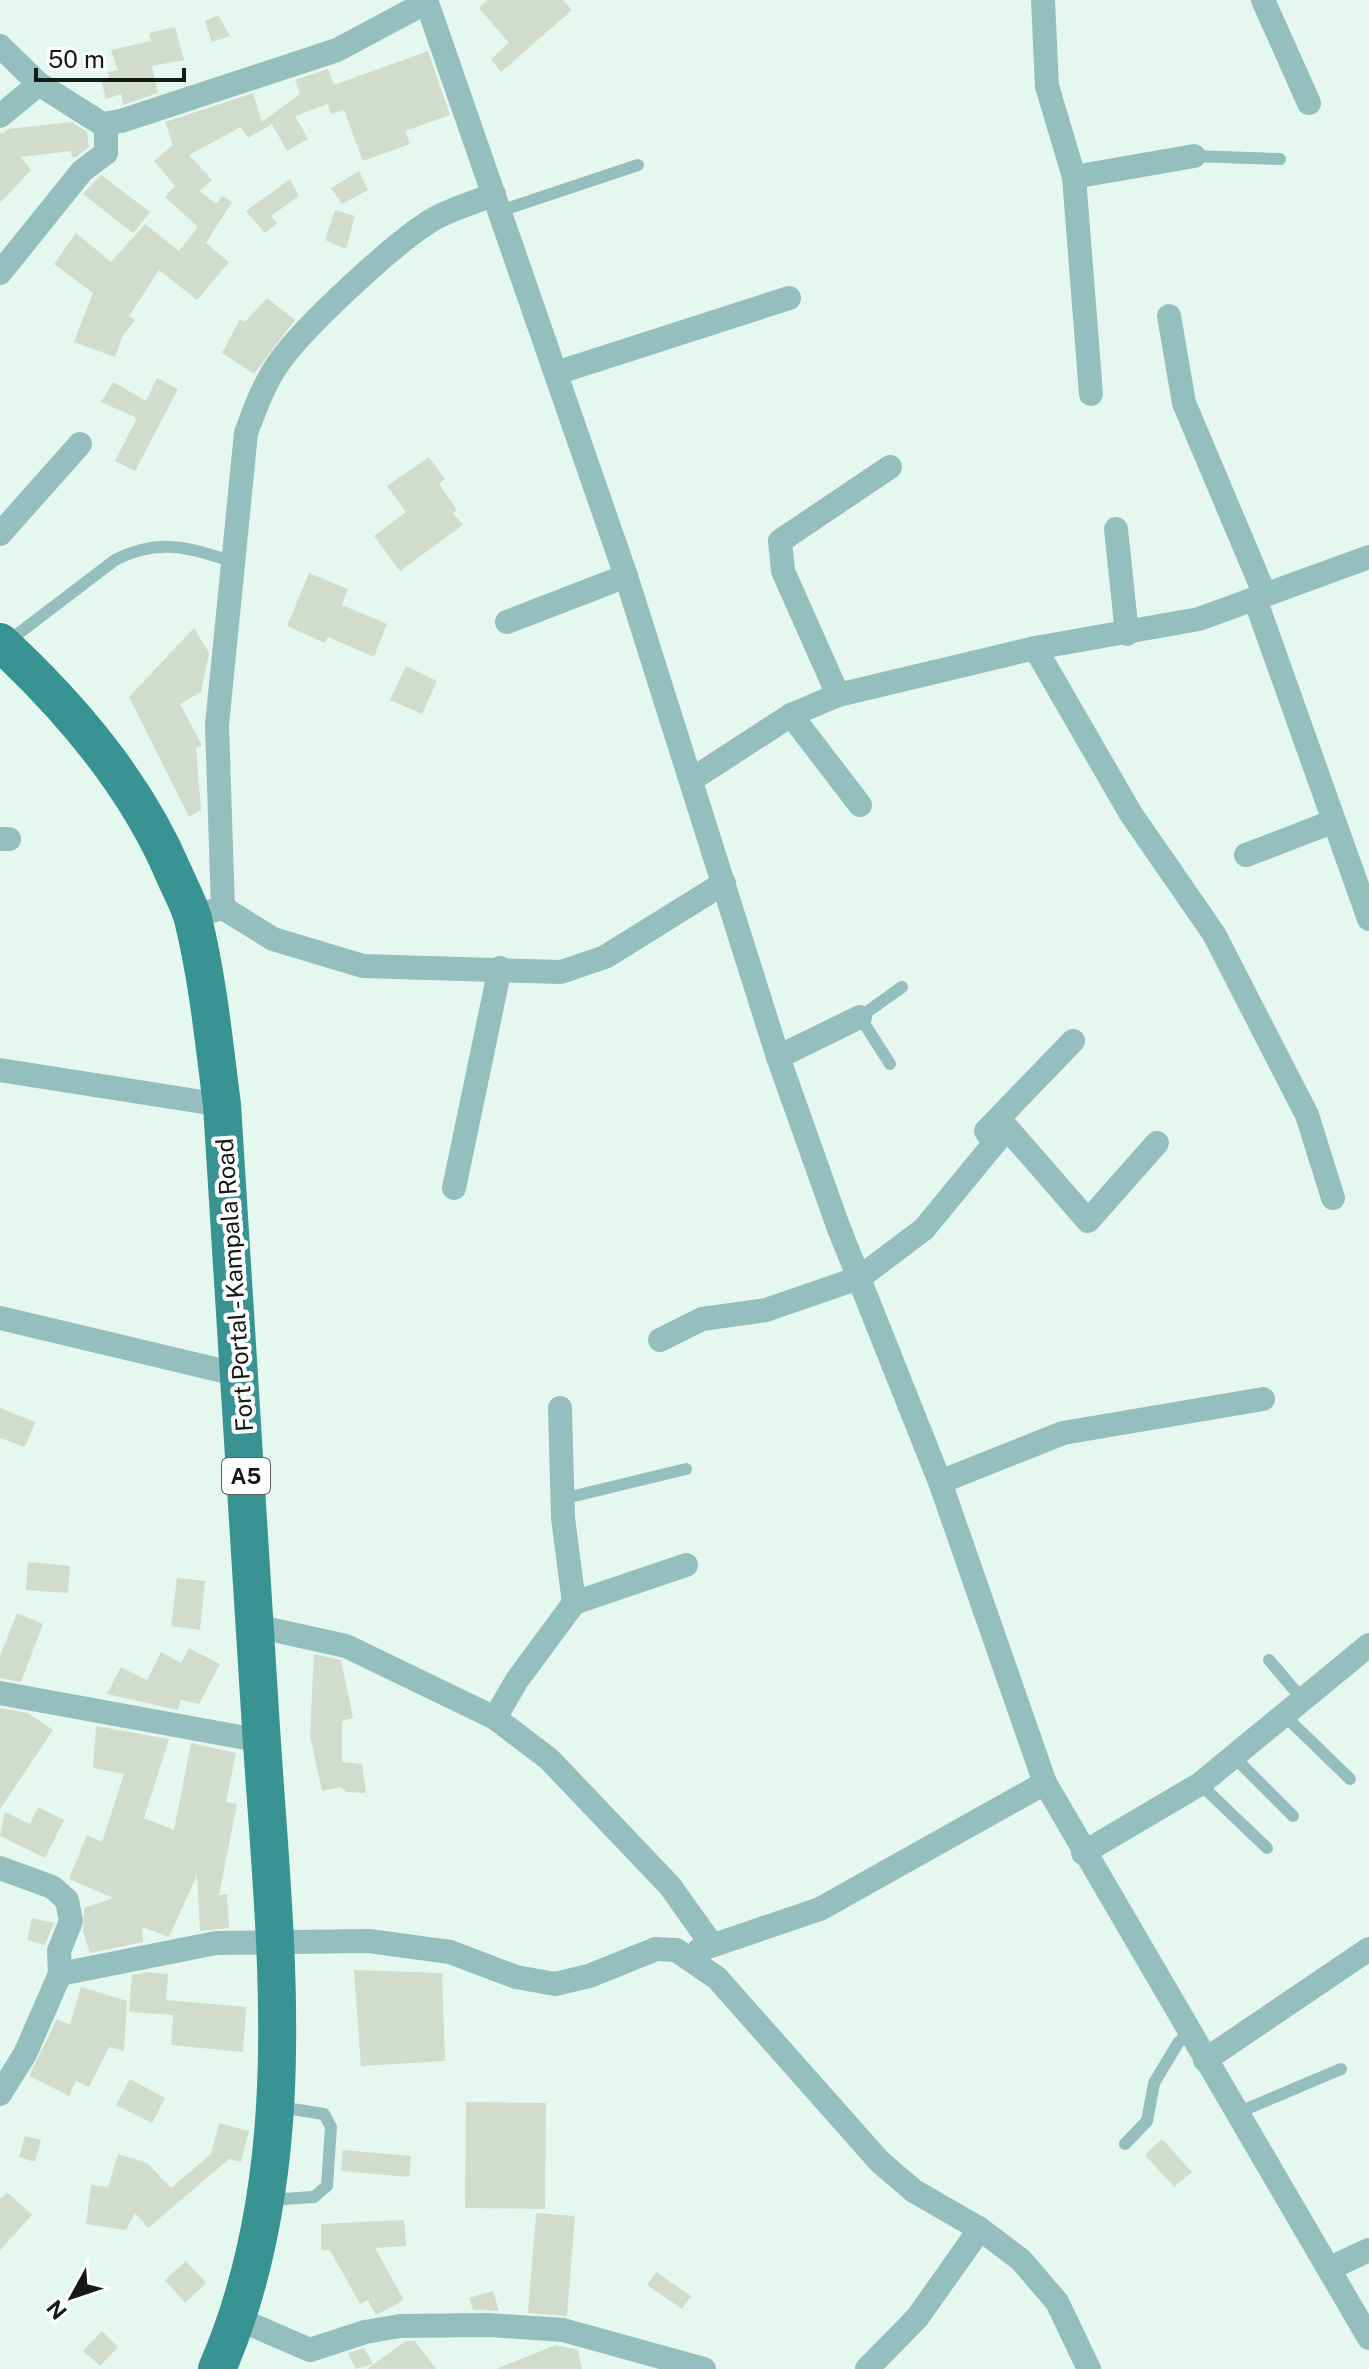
<svg xmlns="http://www.w3.org/2000/svg" width="1369" height="2369" font-family="'Public Sans',sans-serif">
<style>
.building{fill:#d1dccc}
.lines{fill:none;stroke-linecap:round;stroke-linejoin:round}
.lane{stroke:#95bfbf;stroke-width:12}
.street{stroke:#95bfbf;stroke-width:24}
.primary{stroke:#399393;stroke-width:38}
.labels{text-anchor:middle;dominant-baseline:central;stroke-width:8;stroke-linejoin:round;paint-order:stroke}
.shield{fill:#fff;stroke:#5a5f5d;stroke-width:2}
.shield-label{font-size:22px;font-weight:bold;fill:#131a17}
.street-label{font-size:24px;fill:#131a17;stroke:#fff}
</style>
<rect width="100%" height="100%" fill="#e5f8ef"/>
<g class="building">
<polygon points="487,0 563,0 572,10 501,72 491,59 509,43 479,8"/>
<polygon points="218,15 230,36 212,42 205,21"/>
<polygon points="175,27 184,60 152,66 158,93 123,105 121,94 106,99 101,80 110,80 108,72 118,70 111,50 151,41 149,33"/>
<polygon points="428,51 450,115 405,131 410,144 363,161 344,110 331,114 328,104 295,116 308,139 287,151 272,124 248,138 241,127 189,155 212,180 200,191 216,204 222,196 232,202 206,243 229,262 197,300 159,270 129,316 135,320 123,335 115,357 74,342 93,293 54,264 76,233 111,262 145,224 179,251 198,227 165,197 175,186 154,161 173,145 165,122 253,93 262,122 300,94 295,80 328,69 334,85"/>
<polygon points="72,122 87,132 89,147 76,157 72,157 71,151 21,157 31,170 0,203 0,131 2,134 8,129"/>
<polygon points="359,171 368,190 342,204 331,188"/>
<polygon points="101,175 150,212 133,233 83,194"/>
<polygon points="290,179 299,196 271,216 277,223 265,233 246,211"/>
<polygon points="335,210 355,216 346,249 325,240"/>
<polygon points="267,298 295,320 254,374 222,353 240,319 245,322"/>
<polygon points="157,378 178,389 135,471 115,461 137,418 101,402 113,382 146,401"/>
<polygon points="429,457 445,479 439,484 457,510 453,513 463,525 400,571 374,536 406,512 387,486"/>
<polygon points="309,573 348,589 342,605 387,624 374,657 328,637 325,643 287,626"/>
<polygon points="194,628 209,653 201,692 180,704 202,745 196,748 201,810 189,817 129,697"/>
<polygon points="406,666 437,681 422,714 390,700"/>
<polygon points="0,1408 35,1422 25,1447 0,1438"/>
<polygon points="28,1562 70,1566 68,1593 26,1590"/>
<polygon points="177,1578 205,1581 200,1630 171,1626"/>
<polygon points="17,1613 43,1624 21,1682 0,1678 0,1656"/>
<polygon points="189,1648 220,1664 199,1704 181,1700 178,1710 107,1694 121,1667 147,1680 161,1652 181,1663"/>
<polygon points="314,1654 341,1660 353,1718 342,1721 342,1762 362,1764 366,1793 346,1792 341,1787 322,1791 310,1736"/>
<polygon points="0,1708 28,1713 53,1730 0,1809"/>
<polygon points="96,1726 169,1739 144,1818 174,1830 191,1743 236,1753 226,1802 237,1804 219,1895 227,1894 229,1928 200,1931 197,1875 169,1937 142,1927 143,1942 90,1953 83,1932 84,1908 113,1898 69,1879 87,1835 102,1842 124,1774 93,1768"/>
<polygon points="38,1807 64,1820 45,1858 0,1836 5,1812 30,1824"/>
<polygon points="32,1918 54,1923 45,1945 27,1940"/>
<polygon points="354,1970 442,1973 445,2061 361,2066"/>
<polygon points="147,1972 168,1974 166,2000 246,2007 243,2052 171,2045 173,2015 129,2012 132,1975"/>
<polygon points="81,1987 127,2001 124,2051 109,2047 89,2087 76,2081 69,2096 29,2076 57,2019 70,2025"/>
<polygon points="130,2079 165,2098 152,2123 116,2105"/>
<polygon points="466,2102 546,2103 545,2209 465,2208"/>
<polygon points="219,2123 249,2131 241,2162 229,2159 148,2228 135,2213 126,2230 86,2224 91,2185 108,2187 118,2154 147,2163 171,2188 211,2154"/>
<polygon points="25,2136 41,2140 35,2162 19,2157"/>
<polygon points="1162,2139 1192,2172 1174,2187 1145,2155"/>
<polygon points="343,2150 411,2156 409,2177 341,2171"/>
<polygon points="7,2192 32,2215 0,2250 0,2200"/>
<polygon points="536,2213 575,2216 567,2316 528,2313"/>
<polygon points="404,2220 406,2246 375,2248 404,2300 376,2315 368,2300 360,2304 330,2250 321,2250 321,2224"/>
<polygon points="186,2261 206,2283 185,2303 165,2280"/>
<polygon points="656,2272 691,2296 682,2309 647,2285"/>
<polygon points="493,2291 499,2311 473,2310 469,2298"/>
<polygon points="102,2331 118,2347 100,2366 83,2351"/>
<polygon points="406,2341 415,2341 436,2369 367,2369"/>
<polygon points="556,2345 578,2350 582,2369 496,2369"/>
<polygon points="364,2348 373,2364 356,2369 348,2353"/>
</g>
<g class="lines">
<g class="lane">
<polyline points="1194,156 1280,159"/>
<polyline points="500,211 638,165"/>
<path d="M6 643 115 560C158 538 190 547 233 562"/>
<polyline points="890,1064 860,1017 902,987"/>
<polyline points="562,1499 686,1469"/>
<polyline points="1269,1660 1303,1700"/>
<polyline points="1284,1715 1350,1779"/>
<polyline points="1233,1756 1293,1816"/>
<polyline points="1200,1784 1267,1848"/>
<polyline points="1237,2113 1341,2069"/>
<polyline points="1125,2144 1147,2121 1154,2083 1178,2043 1189,2033"/>
<polyline points="268,2200 314,2197 327,2186 331,2127 324,2114 279,2107"/>
</g>
<g class="street">
<polyline points="426,0 626,576 778,1057 838,1226 940,1482 1045,1783 1369,2338"/>
<polyline points="1043,0 1047,86 1074,177 1091,394"/>
<polyline points="1263,0 1309,103"/>
<polyline points="0,46 39,84"/>
<polyline points="0,116 39,84 102,124 121,121 337,50 427,2"/>
<polyline points="1074,177 1194,156"/>
<polyline points="0,273 82,171 106,153 106,125"/>
<polyline points="1169,316 1184,403 1265,595"/>
<polyline points="556,373 789,298"/>
<polyline points="1116,529 1127,634"/>
<polyline points="0,534 80,444"/>
<polyline points="1255,599 1369,919"/>
<polyline points="507,622 626,576"/>
<polyline points="1035,648 1131,814 1214,934 1307,1115 1333,1198"/>
<polyline points="838,695 783,571 780,541 890,467"/>
<polyline points="791,715 860,805"/>
<polyline points="691,780 791,715 838,695 1035,648 1199,619 1369,557"/>
<polyline points="0,839 9,839"/>
<polyline points="1246,855 1332,822"/>
<path d="M223 908 217 725 246 433C255 409 264 383 280 361 305 326 394 243 432 220 451 209 474 203 494 194"/>
<polyline points="208,912 223,908 273,939 363,966 561,972 605,957 724,883"/>
<polyline points="778,1057 860,1017"/>
<polyline points="0,1070 222,1105"/>
<polyline points="989,1135 986,1131 1073,1041"/>
<polyline points="454,1188 500,968"/>
<polyline points="0,1318 240,1375"/>
<polyline points="660,1340 702,1319 766,1310 859,1278 924,1229 1007,1128 1088,1221 1157,1143"/>
<polyline points="560,1408 563,1518 574,1603"/>
<polyline points="940,1482 1063,1433 1263,1399"/>
<polyline points="255,1626 346,1646 495,1718 549,1759 670,1886 712,1945"/>
<polyline points="0,1693 262,1741"/>
<polyline points="495,1718 517,1680 574,1603 686,1565"/>
<polyline points="1083,1853 1200,1784 1369,1645"/>
<polyline points="0,1868 52,1887 67,1900 71,1921 59,1951 60,1974"/>
<polyline points="699,1950 820,1909 1045,1783"/>
<polyline points="1205,2060 1369,1949"/>
<polyline points="0,2094 25,2054 60,1974 216,1943 369,1941 450,1952 516,1977 555,1984 589,1976 656,1949 676,1950 717,1978 880,2162 914,2191 980,2229 1021,2260 1057,2302 1089,2369"/>
<polyline points="1330,2268 1369,2250"/>
<polyline points="238,2319 310,2350 365,2332 400,2326 489,2325 563,2330 704,2369"/>
<polyline points="867,2369 917,2318 980,2229"/>
</g>
<path class="primary" d="M0 642C71 708 136 784 174 874 180 888 189 904 193 919 208 980 214 1043 222 1105 236 1308 249 1510 260 1712 273 1931 307 2162 217 2369"/>
</g>
<g class="labels">
<rect class="shield" x="222" y="1458" width="48" height="36" rx="6"/>
<g class="shield-label">
<text x="246" y="1476">A5</text>
</g>
<g class="street-label">
<text transform="translate(234 1285) rotate(-94)">Fort Portal - Kampala Road</text>
</g>
</g>
<g transform="translate(72 2297) rotate(230)" stroke="#ffffff" stroke-width="6" paint-order="stroke">
<path d="M0-6L14 30L0 20L-14 30Z" fill="#131a17"/>
<text y="-12" font-size="22" font-weight="bold" text-anchor="middle" fill="#131a17">N</text>
</g>
<path d="M36 68v12h148v-12" fill="none" stroke="#131a17" stroke-width="4"/>
<text x="48" y="68" font-size="24" fill="#131a17" stroke="#ffffff" stroke-width="6" paint-order="stroke">50 m</text>
</svg>
